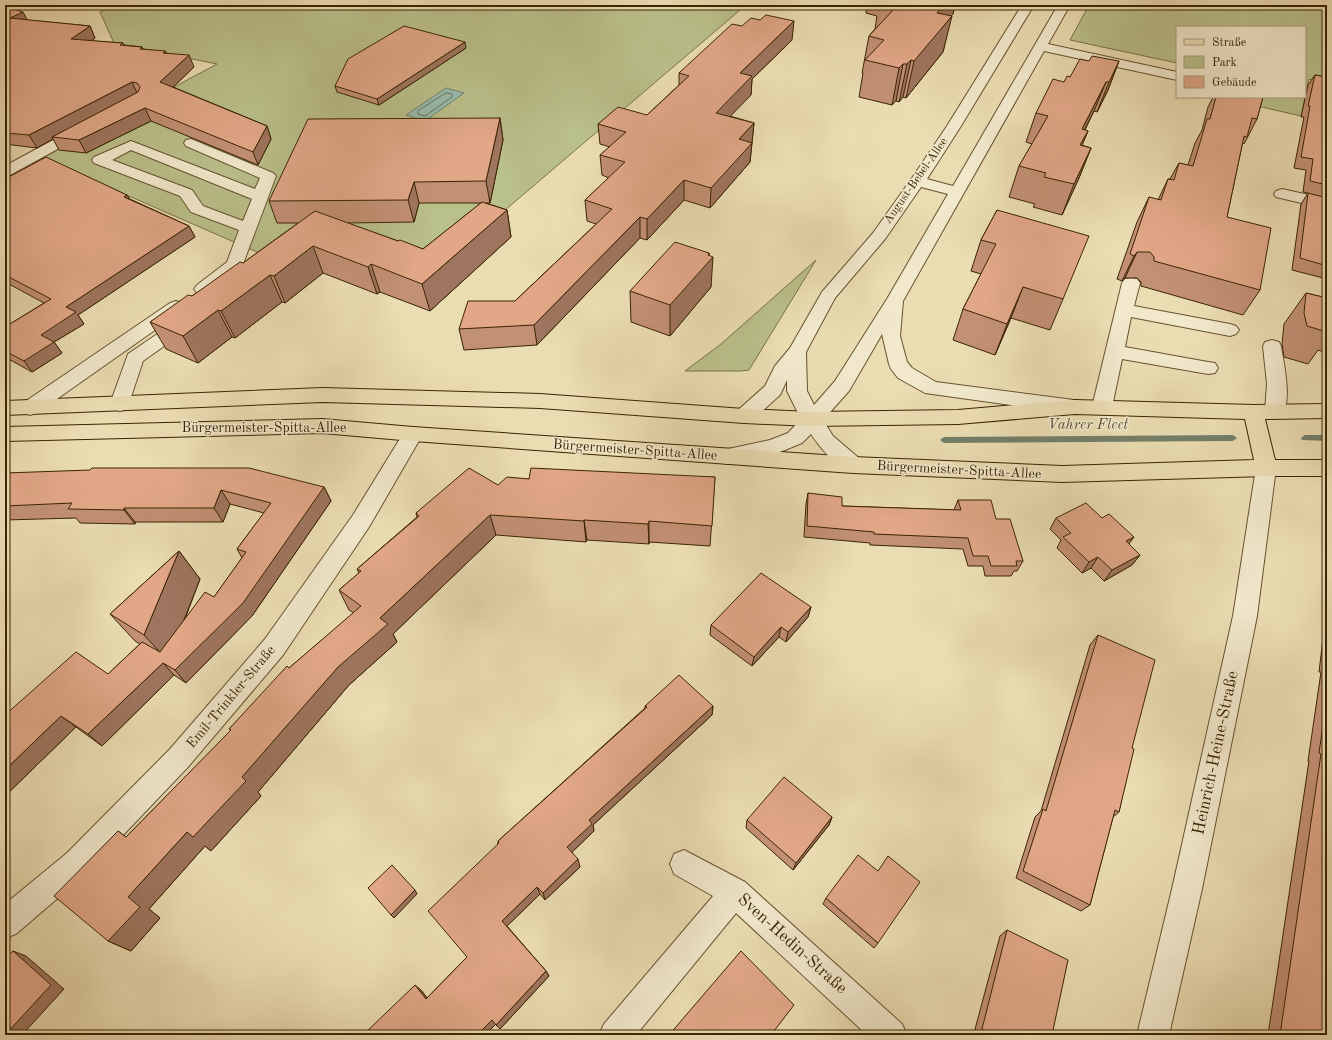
<svg xmlns="http://www.w3.org/2000/svg" width="1332" height="1040" font-family="'Old Standard TT',serif">
<style>
.green{fill:#bac08a;stroke:#7a7246}
.water{fill:#98bbae;stroke:#737f6a}
.lines{fill:none;stroke-linecap:round;stroke-linejoin:round}
.shore{stroke:#6a7058;stroke-width:1}
.stream{fill:#737f6a;fill-rule:evenodd}
.minor-casing{stroke:#67522f;stroke-width:2}
.major-casing{stroke:#3b2403;stroke-width:2}
.minor{fill:#f2e9cd;fill-rule:evenodd}
.major{fill:#ebddb2;fill-rule:evenodd}
.wall{fill:#c29074;stroke:#3b2403;fill-rule:evenodd}
.shaded-wall{fill:#9e755e;stroke:#3b2403}
.building{fill:#e1a787;stroke:#3b2403}
.labels{text-anchor:middle;dominant-baseline:central;stroke-width:3;stroke-linejoin:round;paint-order:stroke}
.far-street-label{font-size:12px;fill:#3b2403;stroke:#f2e9cd}
.street-label{font-size:14px;fill:#3b2403;stroke:#f2e9cd}
.water-label{font-size:15px;font-style:italic;fill:#575136;stroke:#f2e9cd}
.near-street-label{font-size:17px;fill:#3b2403;stroke:#f2e9cd}
</style>
<rect width="100%" height="100%" fill="#ebddb2"/>
<filter id="stains"><feTurbulence type="fractalNoise" baseFrequency=".005" numOctaves="4"/><feColorMatrix values="0 0 0 0 .2 0 0 0 0 .09 0 0 0 0 .02 0 0 0 .5 -.17"/></filter>
<radialGradient id="worn" r=".72"><stop offset=".6" stop-color="#630" stop-opacity="0"/><stop offset="1" stop-color="#630" stop-opacity=".3"/></radialGradient>
<g class="green">
<polygon points="115,5 746,5 437,268 266,256 42,158 217,64 114,43 100,12"/>
<polygon points="1089,5 1327,5 1327,83 1309,79 1301,116 1218,97 1305,97 1305,27 1177,27 1177,63 1070,40"/>
<polygon points="816,260 749,370 741,371 685,371 721,344"/>
</g>
<polygon class="water" points="446,88 464,93 425,121 406,115"/>
<g class="lines">
<polygon class="shore" points="446,93 452,94 452,97 425,116 418,114 418,111"/>
<g class="stream">
<polygon points="1233,435 1237,438 1233,441 944,443 940,440 944,437"/>
<polygon points="1305,435 1327,435 1327,441 1302,440 1301,438"/>
</g>
<defs>
<g id="minor">
<path d="M1022 5H1034L961 126 927 179 953 186 1058 5H1070L1048 44 1177 72V80L1044 51 903 301 900 336 907 362 912 368 936 382 1074 400 1081 402 1084 407 1081 412 1074 414 925 393 898 378 891 369 889 364 882 334 849 391 823 420 833 436 860 459 863 465 860 471C857 471 854 473 851 472 838 470 818 445 811 434L802 443 780 452 726 464 719 461 716 456 719 451 770 440 788 433 801 419 787 391V380L780 395 751 421 744 423 737 421 734 416 737 411 765 386 775 366 790 348 822 292 873 233 912 178 947 126ZM921 187 948 194 887 299 835 381 814 405 807 391 806 352 835 298 885 239Z"/>
<polygon points="82,126 87,127 89,130 87,133 10,175 5,177 5,166 77,127"/>
<path d="M191 139 273 173 276 176 243 264 225 282 209 293 203 294 197 293 194 289 197 285 227 262 239 230 191 212 180 196 94 163 92 160 94 157 131 141 255 189 260 178 186 146 184 143 186 140ZM131 150 252 199 243 221 203 206 192 190 112 160Z"/>
<polygon points="1282,189 1327,199 1327,209 1276,197 1274,194 1276,191"/>
<polygon points="1131,278 1137,279 1140,283 1134,306 1230,324 1236,326 1239,330 1236,334 1230,336 1131,317 1125,347 1208,362 1215,363 1218,368 1215,373 1208,374 1122,359 1112,407 1109,412 1102,414 1095,412 1092,407 1122,283 1125,279"/>
<polygon points="176,301 182,303 185,307 182,311 37,413 30,415 23,413 20,408 23,403 170,303"/>
<polygon points="185,317 191,319 194,323 191,327 143,361 127,409 120,411 113,409 110,404 128,354 179,319"/>
<path d="M1272 340 1279 342 1281 346C1284 365 1292 399 1282 416L1275 418 1268 416 1265 411 1267 384 1263 346 1265 342Z"/>
<polygon points="413,427 420,429 423,434 420,439 369,527 283,655 188,767 87,873 16,934 5,938 5,904 67,853 170,749 265,639 353,515 406,429"/>
<polygon points="1266,460 1273,462 1276,468 1257,616 1202,889 1169,1035 1137,1035 1172,889 1233,616 1256,468 1259,462"/>
<polygon points="684,850 745,882 902,1024 907,1035 867,1035 736,913 636,1035 599,1035 604,1024 713,896 674,874 670,864 674,854"/>
</g>
<polygon id="major" points="323,388 540,394 744,409 811,412 958,410 1075,400 1254,405 1327,404 1327,418 1265,419 1275,460 1327,460 1327,476 1266,476 1062,482 853,473 413,441 322,433 5,441 5,427 322,419 413,427 853,457 1062,466 1254,460 1245,419 1075,414 958,424 811,426 744,423 540,408 323,402 5,415 5,401"/>
</defs>
<use href="#minor" class="minor-casing"/>
<use href="#major" class="major-casing"/>
<use href="#minor" class="minor"/>
<use href="#major" class="major"/>
</g>
<g class="wall">
<polygon points="867,5 955,5 953,14 951,16 943,52 906,98 903,97 899,102 896,101 892,105 859,97 863,73 862,73 869,36 875,29 877,16 866,13"/>
<polygon points="5,6 27,20 90,26 95,38 92,41 123,43 124,45 142,47 143,49 167,53 194,67 173,87 267,126 271,139 258,165 151,121 86,153 59,150 53,139 37,148 5,144"/>
<polygon points="792,40 752,79 751,95 730,116 754,123 750,162 710,208 684,200 647,240 640,238 537,345 464,350 459,329 515,301 596,224 587,221 585,200 609,178 602,175 600,155 610,147 600,144 598,124 647,115 679,85 679,73"/>
<polygon points="466,48 379,105 337,92 335,86"/>
<polygon points="1119,61 1108,90 1097,112 1094,111 1085,130 1088,131 1082,145 1091,148 1079,178 1062,215 1033,207 1035,204 1009,197 1019,166 1032,144 1026,142 1036,113 1064,82 1070,77"/>
<polygon points="1315,75 1327,77 1327,279 1292,270 1301,204 1308,193 1303,192 1306,170 1294,168 1304,117 1301,117 1308,85"/>
<polygon points="1213,97 1263,97 1257,119 1244,144 1243,143 1242,145 1227,217 1260,290 1243,315 1141,286 1141,282 1137,278 1125,278 1122,281 1117,279 1137,222 1149,197 1158,200 1168,179 1170,179 1179,163 1188,165 1195,143 1202,130 1208,107"/>
<path d="M500 118 503 140 490 203H486L507 210 511 237 430 311 380 292 377 294 323 273 285 303 282 302 235 338 232 337 198 363 166 349 150 322 192 296 243 263 298 223H277L269 201ZM419 203H481L423 249 398 241 347 223 414 222Z"/>
<polygon points="5,179 127,195 130,199 189,226 195,237 78,315 84,324 54,342 62,353 32,372 5,357 5,327 44,303 7,283 5,284"/>
<polygon points="997,210 1063,299 1050,330 1011,318 995,355 953,340 963,309 981,274 971,271 981,240"/>
<polygon points="709,253 711,287 670,336 631,322 630,291"/>
<polygon points="1306,293 1327,298 1327,353 1318,350 1308,364 1284,357 1282,344 1284,324"/>
<polygon points="5,473 324,487 331,501 252,616 186,683 174,675 102,746 76,727 5,796 5,715 108,674 140,644 135,641 110,614 179,551 200,579 185,619 214,597 242,558 237,549 264,513 230,504 223,522 135,522 135,524 80,523 76,518 5,520"/>
<polygon points="715,477 710,546 649,542 649,544 587,540 586,542 496,535 393,634 397,642 349,685 258,792 261,796 211,851 205,846 149,909 160,918 131,951 108,941 118,831 126,837 231,731 229,729 289,668 354,613 349,610 339,590 359,573 357,569 417,517 416,513 498,485 529,479"/>
<polygon points="808,493 842,506 954,510 958,500 996,519 1023,561 1017,571 1014,571 1011,576 985,576 983,566 968,566 963,549 870,545 870,543 804,537 806,504"/>
<polygon points="1056,518 1129,544 1140,555 1132,565 1104,581 1091,568 1082,573 1057,548 1061,540 1050,529"/>
<polygon points="1327,587 1327,1035 1268,1035 1309,761 1308,761 1321,672 1319,672 1325,621 1324,621 1326,588"/>
<polygon points="811,607 808,617 786,642 779,637 752,666 710,635 711,625"/>
<polygon points="1098,635 1132,748 1119,812 1113,817 1090,905 1081,911 1016,878 1035,817 1041,811 1090,645"/>
<polygon points="645,706 713,706 712,715 593,825 594,831 572,852 580,867 545,900 540,894 507,926 546,971 549,976 500,1029 495,1024 485,1035 363,1035 421,990 427,998 467,957 498,843 498,841 645,708"/>
<polygon points="832,817 829,825 793,870 746,828 747,820"/>
<polygon points="826,898 878,943 874,948 823,904"/>
<polygon points="1007,930 1052,1035 978,1035 974,1033 1000,936"/>
</g>
<g class="shaded-wall">
<polygon points="939,5 955,5 953,14 933,38 952,16 943,52 906,98 914,61 937,8"/>
<polygon points="23,12 29,23 10,18"/>
<polygon points="794,21 792,40 752,79 751,95 715,132 716,113 740,73"/>
<polygon points="90,26 95,38 77,51 71,39"/>
<polygon points="465,42 466,48 379,105 377,99"/>
<polygon points="189,55 194,67 166,94 160,82"/>
<polygon points="911,60 903,97 899,102 907,64"/>
<polygon points="1119,61 1108,90 1097,112 1109,82"/>
<polygon points="903,64 896,101 892,105 899,68"/>
<polygon points="132,82 138,95 52,137 53,139 37,148 29,135"/>
<polygon points="1106,82 1094,111 1070,159 1082,129"/>
<polygon points="145,108 151,121 86,153 79,140"/>
<polygon points="500,118 503,140 490,203 486,181"/>
<polygon points="754,123 750,162 710,208 711,188 739,139"/>
<polygon points="267,126 271,139 258,165 253,152"/>
<polygon points="1088,131 1076,160 1080,145"/>
<polygon points="1091,148 1079,178 1062,215 1074,184"/>
<polygon points="684,180 684,200 647,240 647,219"/>
<polygon points="414,182 419,203 414,222 408,200"/>
<polygon points="127,195 133,206 124,197"/>
<polygon points="507,210 511,237 430,311 422,284"/>
<polygon points="640,217 640,238 537,345 534,325"/>
<polygon points="189,226 195,237 78,315 84,324 54,342 62,353 32,372 24,361 41,335 66,307"/>
<polygon points="313,246 323,273 285,303 274,276"/>
<polygon points="1137,252 1125,278 1122,281 1134,256"/>
<polygon points="709,253 709,261 713,257 711,287 670,336 670,305"/>
<polygon points="371,264 380,292 377,294 368,267"/>
<polygon points="270,275 282,302 235,338 221,311"/>
<polygon points="1023,287 1011,318 995,355 1007,324"/>
<polygon points="218,310 232,337 198,363 183,336"/>
<polygon points="324,487 331,501 252,616 186,683 175,670"/>
<polygon points="221,490 230,504 223,522 214,508"/>
<polygon points="124,508 135,522 135,524 124,510"/>
<polygon points="490,515 496,535 393,634 397,642 349,685 258,792 261,796 211,851 205,846 149,909 160,918 131,951 108,941 128,897 187,832 242,777 380,618"/>
<polygon points="584,520 587,540 586,542 584,521"/>
<polygon points="649,521 649,544 648,524"/>
<polygon points="1134,537 1126,548 1126,541"/>
<polygon points="179,551 200,579 168,661 144,635"/>
<polygon points="1140,555 1132,565 1104,581 1112,570"/>
<polygon points="1098,557 1091,568 1082,573 1089,562"/>
<polygon points="811,607 808,617 786,642 788,632"/>
<polygon points="781,627 779,637 752,666 754,657"/>
<polygon points="163,663 174,675 102,746 88,734"/>
<polygon points="713,706 712,715 593,825 594,831 569,855 567,847 589,820"/>
<polygon points="61,716 76,727 5,796 5,770"/>
<polygon points="832,817 829,825 793,870 796,863"/>
<polygon points="578,859 580,867 545,900 543,893"/>
<polygon points="537,887 540,894 506,927 502,921"/>
<polygon points="415,890 417,894 394,918 391,915"/>
<polygon points="13,951 26,956 64,989 22,1035 5,1035"/>
<polygon points="546,971 549,976 500,1029 496,1025"/>
<polygon points="415,985 421,990 431,1003 426,999"/>
<polygon points="492,1020 496,1024 485,1035 477,1035"/>
</g>
<g class="building">
<polygon points="880,5 939,5 937,8 940,9 937,13 952,16 914,61 911,60 907,64 903,64 899,68 865,60 884,40 869,36 893,10 879,7"/>
<polygon points="5,6 23,12 10,18 90,26 71,39 123,43 120,45 142,47 140,49 166,51 163,53 189,55 160,82 267,126 253,152 145,108 79,140 52,137 138,92 140,87 137,83 132,82 29,135 5,133"/>
<polygon points="766,15 794,21 740,73 752,76 716,113 754,123 739,139 752,143 711,188 684,180 647,219 640,217 534,325 459,329 468,301 515,301 612,209 585,200 625,162 600,155 626,132 598,124 618,107 647,115 689,76 679,73 732,24 742,26 751,18 760,20"/>
<polygon points="404,26 465,42 377,99 335,86 348,59"/>
<polygon points="1092,56 1119,61 1109,82 1106,82 1082,129 1088,131 1080,145 1091,148 1074,184 1044,177 1046,173 1019,166 1048,116 1036,113 1053,79 1064,82 1067,76 1070,77 1080,59 1089,61"/>
<polygon points="1315,75 1327,77 1327,185 1310,181 1313,159 1301,157 1310,106 1308,106"/>
<polygon points="1216,97 1263,97 1257,119 1252,118 1247,137 1244,136 1227,217 1271,228 1260,290 1154,261 1154,257 1150,252 1137,252 1134,256 1130,254 1149,197 1161,200 1168,179 1174,180 1179,163 1193,166 1207,119 1210,119"/>
<polygon points="500,118 486,181 414,182 408,200 269,201 308,119"/>
<polygon points="46,157 127,195 124,197 189,226 66,307 76,312 41,335 54,342 24,361 5,351 5,327 51,299 5,275 5,179"/>
<polygon points="1308,193 1327,198 1327,266 1300,258"/>
<polygon points="482,202 507,210 422,284 371,264 368,267 313,246 274,276 270,275 221,311 218,310 183,336 150,322 188,295 192,296 240,262 243,263 315,211 398,241 400,240 423,249"/>
<polygon points="997,210 1089,236 1063,299 1023,287 1007,324 963,309 996,244 981,240"/>
<polygon points="675,242 709,253 708,255 713,257 670,305 630,291"/>
<polygon points="1306,293 1327,298 1327,332 1307,326 1304,313"/>
<polygon points="92,468 249,468 324,487 243,603 175,670 163,663 88,734 61,716 5,770 5,715 76,652 108,674 142,642 160,652 205,592 214,597 246,552 237,549 271,503 221,490 214,508 124,508 124,510 68,509 72,503 5,506 5,473 90,470"/>
<polygon points="469,468 498,485 507,477 529,479 531,468 715,477 712,526 649,521 648,524 584,520 584,521 490,515 380,618 388,624 338,667 242,777 246,781 193,837 187,832 128,897 140,907 108,941 54,896 118,831 126,837 231,730 229,729 287,666 289,668 361,606 339,590 361,571 357,569 419,516 416,513"/>
<polygon points="808,493 842,497 842,506 961,510 958,500 991,500 996,519 1010,519 1023,561 1016,561 1017,566 991,566 988,556 973,556 968,538 874,534 874,532 807,526"/>
<polygon points="1086,503 1102,518 1109,514 1134,537 1126,541 1140,555 1112,570 1098,557 1089,562 1063,537 1071,533 1056,518"/>
<polygon points="179,551 144,635 110,614"/>
<polygon points="761,573 811,607 788,632 781,627 754,657 711,625"/>
<polygon points="1098,635 1155,660 1132,748 1134,749 1119,812 1115,810 1090,905 1023,871 1043,809 1046,811"/>
<polygon points="679,675 713,706 589,820 592,824 567,847 578,859 543,893 537,887 502,921 546,971 496,1025 492,1020 477,1035 363,1035 415,985 426,999 467,957 428,911 499,843 498,841 647,707 645,706"/>
<polygon points="1327,697 1327,1035 1280,1035 1321,754 1319,753"/>
<polygon points="784,777 832,817 796,863 747,820"/>
<polygon points="858,855 878,871 888,856 920,882 878,943 826,898"/>
<polygon points="392,865 415,890 391,915 368,888"/>
<polygon points="1007,930 1068,960 1052,1035 993,1035 982,1029"/>
<polygon points="13,951 51,985 5,1035 5,959"/>
<polygon points="741,951 794,1005 771,1035 669,1035"/>
</g>
<g class="labels">
<g class="far-street-label">
<text transform="translate(916 181) rotate(-55)">August-Bebel-Allee</text>
</g>
<g class="street-label">
<text x="264" y="428">Bürgermeister-Spitta-Allee</text>
<text transform="translate(635 450) rotate(4)">Bürgermeister-Spitta-Allee</text>
<text transform="translate(959 470) rotate(3)">Bürgermeister-Spitta-Allee</text>
<text transform="translate(231 697) rotate(-50)">Emil-Trinkler-Straße</text>
</g>
<g class="water-label">
<text x="1088" y="425">Vahrer Fleet</text>
</g>
<g class="near-street-label">
<text transform="translate(1216 753) rotate(-78)">Heinrich-Heine-Straße</text>
<text transform="translate(792 944) rotate(42)">Sven-Hedin-Straße</text>
</g>
</g>
<rect width="1332" height="1040" fill="none" stroke="#ebddb2" stroke-width="20"/>
<rect x="6" y="6" width="1320" height="1028" fill="none" stroke="#3b2403" stroke-width="2"/>
<rect x="10" y="10" width="1312" height="1020" fill="none" stroke="#3b2403"/>
<rect x="1176" y="26" width="130" height="72" fill="#f2e9cd" stroke="#a99a7c"/>
<rect x="1184" y="39" width="20" height="6" fill="#ebddb2" stroke="#a99a7c"/>
<text x="1212" y="46" font-size="12" fill="#3b2403">Straße</text>
<rect x="1184" y="56" width="20" height="12" fill="#bac08a" stroke="#a99a7c"/>
<text x="1212" y="66" font-size="12" fill="#3b2403">Park</text>
<rect x="1184" y="76" width="20" height="12" fill="#e1a787" stroke="#a99a7c"/>
<text x="1212" y="86" font-size="12" fill="#3b2403">Gebäude</text>
<rect width="100%" height="100%" filter="url(#stains)"/>
<rect width="100%" height="100%" fill="url(#worn)"/>
</svg>
